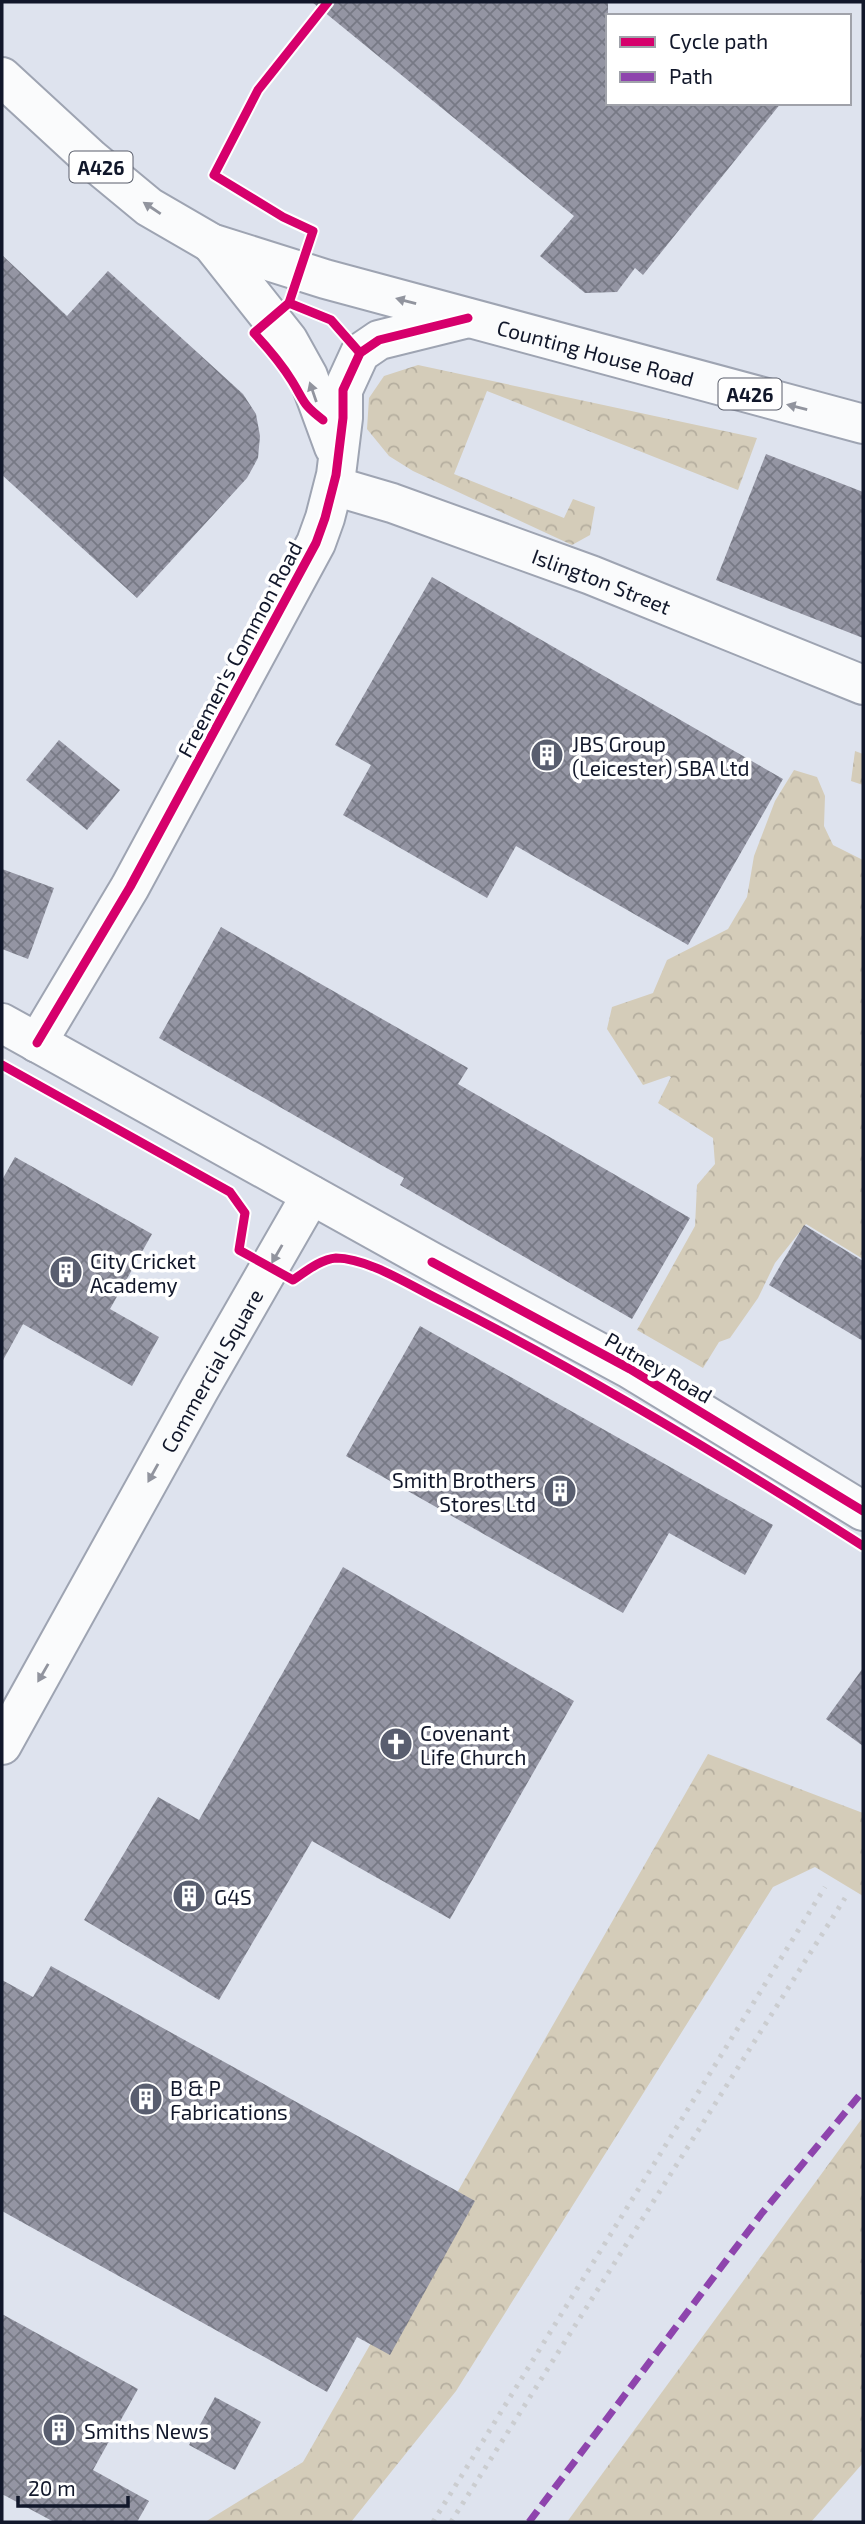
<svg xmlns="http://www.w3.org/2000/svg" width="865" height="2524" font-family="'Exo 2',sans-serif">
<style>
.forest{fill:url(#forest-crowns)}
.building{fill:url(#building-cross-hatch)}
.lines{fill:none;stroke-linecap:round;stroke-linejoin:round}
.minor-casing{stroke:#9ea4b2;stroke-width:42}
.tertiary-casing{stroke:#9ea4b2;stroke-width:42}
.primary-casing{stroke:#9ea4b2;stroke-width:42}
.minor{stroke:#fafbfc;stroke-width:38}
.tertiary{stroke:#fafbfc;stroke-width:38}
.primary{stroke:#fafbfc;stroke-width:38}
.rail{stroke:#cbcdd0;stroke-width:5;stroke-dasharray:3.5 7;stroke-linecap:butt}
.quiet{stroke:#8e44ad;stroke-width:7;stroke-dasharray:14 7;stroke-linecap:butt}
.cycleway-casing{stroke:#fff;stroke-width:13}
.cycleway{stroke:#d6006c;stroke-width:9}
.oneway{fill:#91949e}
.labels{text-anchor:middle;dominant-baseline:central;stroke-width:7;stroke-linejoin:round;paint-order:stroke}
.shield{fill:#fff;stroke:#585d6a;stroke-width:2}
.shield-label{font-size:19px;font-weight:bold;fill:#11172a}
.street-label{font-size:21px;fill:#11172a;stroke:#fff}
.poi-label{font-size:21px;fill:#11172a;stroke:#fff;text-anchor:start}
</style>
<defs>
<pattern id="forest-crowns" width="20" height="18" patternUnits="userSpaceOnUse" patternTransform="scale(1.75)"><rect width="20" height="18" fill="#d4ccb9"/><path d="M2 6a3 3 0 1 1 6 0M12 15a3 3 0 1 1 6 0" fill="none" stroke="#b5ae9f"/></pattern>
<pattern id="building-cross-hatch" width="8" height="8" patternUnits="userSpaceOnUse" patternTransform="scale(1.75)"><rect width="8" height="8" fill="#9495a3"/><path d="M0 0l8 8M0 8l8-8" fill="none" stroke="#777985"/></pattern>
</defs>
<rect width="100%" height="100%" fill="#dee3ee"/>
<g class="forest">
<polygon points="418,365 757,438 738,490 487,391 454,474 564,518 573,499 595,507 590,535 572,545 413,471 389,456 367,429 369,398 384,376"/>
<polygon points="855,751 863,754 863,785 851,781"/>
<polygon points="794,770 817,777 825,796 824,826 833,845 863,860 863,1259 806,1224 775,1263 758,1298 730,1338 719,1342 703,1368 637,1330 695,1226 697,1185 715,1164 713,1138 658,1103 671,1077 669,1076 643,1085 607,1029 612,1007 653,993 667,960 728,929 747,897 754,856 775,801"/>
<polygon points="708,1754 863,1813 863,1896 815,1867 773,1887 456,2391 351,2522 205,2522 303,2462"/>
<polygon points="863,2117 863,2463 811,2522 567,2522"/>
</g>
<g class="building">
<polygon points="312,2 608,2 608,103 781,103 643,275 635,268 617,292 585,293 540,256 574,216"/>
<polygon points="2,255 67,316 108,271 243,394 256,414 260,436 258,458 247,478 137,598 2,475"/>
<polygon points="766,454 863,492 863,638 716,580"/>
<polygon points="432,577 783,779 688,945 516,846 487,898 343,815 371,765 335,745"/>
<polygon points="59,740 120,790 87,830 26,780"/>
<polygon points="2,869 54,888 28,959 2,949"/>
<polygon points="221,927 468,1068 458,1084 690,1218 632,1319 400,1185 404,1178 159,1038"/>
<polygon points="15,1157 152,1234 110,1309 159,1337 132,1386 23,1324 2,1362 2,1180"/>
<polygon points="804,1225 863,1261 863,1341 769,1285"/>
<polygon points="420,1326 773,1525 745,1575 669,1533 623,1613 346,1456"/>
<polygon points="343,1567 574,1701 450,1919 312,1841 219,2000 84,1920 158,1797 199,1820"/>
<polygon points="863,1668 863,1746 826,1719"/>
<polygon points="51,1966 475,2201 390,2355 357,2337 327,2392 2,2211 2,1980 33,1997"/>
<polygon points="2,2314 138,2389 93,2470 149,2501 137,2522 54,2522 2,2494"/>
<polygon points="215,2397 261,2422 235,2470 189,2445"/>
</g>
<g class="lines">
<defs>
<g id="minor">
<polyline points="211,243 288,340 308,376 334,447"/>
<path id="s1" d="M334 486 392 503 591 575 863 685"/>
<polyline points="37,1043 130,887 316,543 325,518 336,475 343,418 343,390 360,353 379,340 468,318"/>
<path id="s2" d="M2 1745 199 1390 311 1195"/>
</g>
<polyline id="tertiary" points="2,1023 432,1262 630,1369 863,1511"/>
<g id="primary">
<path id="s3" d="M2 77 91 159 149 207 211 243 325 279 863 424"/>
</g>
</defs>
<use href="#minor" class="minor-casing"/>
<use href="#tertiary" class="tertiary-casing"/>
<use href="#primary" class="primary-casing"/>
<use href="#minor" class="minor"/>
<use href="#tertiary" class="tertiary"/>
<use href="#primary" class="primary"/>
<g class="rail">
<polyline points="433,2522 825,1887"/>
<polyline points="451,2522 845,1898"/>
</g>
<polyline class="quiet" points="529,2522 762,2213 863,2091"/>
<defs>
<g id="cycleway">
<polyline points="289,303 331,320 360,353"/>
<path d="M323 420C302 404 305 402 292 381 281 363 268 348 254 333L289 303 313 231 283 217 214 175 258 90 328 2"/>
<polyline points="37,1043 130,887 316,543 325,518 336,475 343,418 343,390 360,353 379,340 468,318"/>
<path d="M2 1065 230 1192 245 1213 239 1250 293 1280C305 1272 321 1259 336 1258 369 1258 414 1288 444 1302 588 1375 727 1459 863 1546"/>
<polyline points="432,1262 630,1369 863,1511"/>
</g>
</defs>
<use href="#cycleway" class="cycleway-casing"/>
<use href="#cycleway" class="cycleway"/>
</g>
<defs><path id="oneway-solid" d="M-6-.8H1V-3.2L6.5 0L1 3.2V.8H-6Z" transform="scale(1.75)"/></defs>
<g class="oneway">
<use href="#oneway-solid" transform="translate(152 208) rotate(-146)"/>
<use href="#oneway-solid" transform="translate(406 301) rotate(-165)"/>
<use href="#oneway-solid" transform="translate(313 392) rotate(-109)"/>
<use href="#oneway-solid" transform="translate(797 407) rotate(-166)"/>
<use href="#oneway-solid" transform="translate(277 1254) rotate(120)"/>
<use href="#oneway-solid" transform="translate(153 1473) rotate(119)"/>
<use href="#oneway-solid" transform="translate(43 1673) rotate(120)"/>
</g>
<defs>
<symbol id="building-disc" viewBox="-11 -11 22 22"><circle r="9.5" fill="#595e6f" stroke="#fff"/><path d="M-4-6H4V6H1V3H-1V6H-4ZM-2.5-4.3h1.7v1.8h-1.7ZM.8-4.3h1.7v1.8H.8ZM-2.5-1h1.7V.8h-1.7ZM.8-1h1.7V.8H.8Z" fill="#fff"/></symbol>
<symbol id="church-disc" viewBox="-11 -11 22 22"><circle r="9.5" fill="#595e6f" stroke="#fff"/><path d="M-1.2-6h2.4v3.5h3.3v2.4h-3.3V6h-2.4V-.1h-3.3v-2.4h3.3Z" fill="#fff"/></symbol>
</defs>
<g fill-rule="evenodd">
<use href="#building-disc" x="528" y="736" width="38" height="38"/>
<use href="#building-disc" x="47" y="1253" width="38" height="38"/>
<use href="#building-disc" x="541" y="1472" width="38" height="38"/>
<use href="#church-disc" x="377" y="1725" width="38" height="38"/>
<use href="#building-disc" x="170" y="1877" width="38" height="38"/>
<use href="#building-disc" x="127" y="2080" width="38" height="38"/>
<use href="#building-disc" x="40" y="2411" width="38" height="38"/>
</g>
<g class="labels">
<g class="shield">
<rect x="69.5" y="151.5" width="63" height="31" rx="5"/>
<rect x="718.5" y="378.5" width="63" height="31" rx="5"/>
</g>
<g class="shield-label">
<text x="101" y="167">A426</text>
<text x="750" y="394">A426</text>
</g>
<g class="street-label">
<text stroke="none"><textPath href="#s3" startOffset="668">Counting House Road</textPath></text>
<text stroke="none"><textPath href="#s1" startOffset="284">Islington Street</textPath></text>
<text transform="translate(239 649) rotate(-62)">Freemen's Common Road</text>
<text transform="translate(659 1367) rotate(30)">Putney Road</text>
<text stroke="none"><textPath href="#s2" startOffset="429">Commercial Square</textPath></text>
</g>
<g class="poi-label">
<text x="572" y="743">JBS Group<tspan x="572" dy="24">(Leicester) SBA Ltd</tspan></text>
<text x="90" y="1260">City Cricket<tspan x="90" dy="24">Academy</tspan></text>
<text x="536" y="1479" text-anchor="end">Smith Brothers<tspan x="536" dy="24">Stores Ltd</tspan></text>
<text x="420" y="1732">Covenant<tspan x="420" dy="24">Life Church</tspan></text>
<text x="214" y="1896">G4S</text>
<text x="170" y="2087">B &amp; P<tspan x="170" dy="24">Fabrications</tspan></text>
<text x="84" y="2430">Smiths News</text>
</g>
</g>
<rect width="865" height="2524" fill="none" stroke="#11172a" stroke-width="7"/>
<rect x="606" y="14" width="245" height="91" fill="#ffffff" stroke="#a0a2aa" stroke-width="2"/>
<rect x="620" y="37" width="35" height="10" fill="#d6006c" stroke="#a0a2aa" stroke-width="2"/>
<text x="669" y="49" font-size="21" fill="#11172a">Cycle path</text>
<rect x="620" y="72" width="35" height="10" fill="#8e44ad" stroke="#a0a2aa" stroke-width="2"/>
<text x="669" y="84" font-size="21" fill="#11172a">Path</text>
<path d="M18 2496v10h110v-10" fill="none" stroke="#11172a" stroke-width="3.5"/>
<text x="28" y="2496" font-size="21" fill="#11172a" stroke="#ffffff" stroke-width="5" paint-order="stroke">20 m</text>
</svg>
